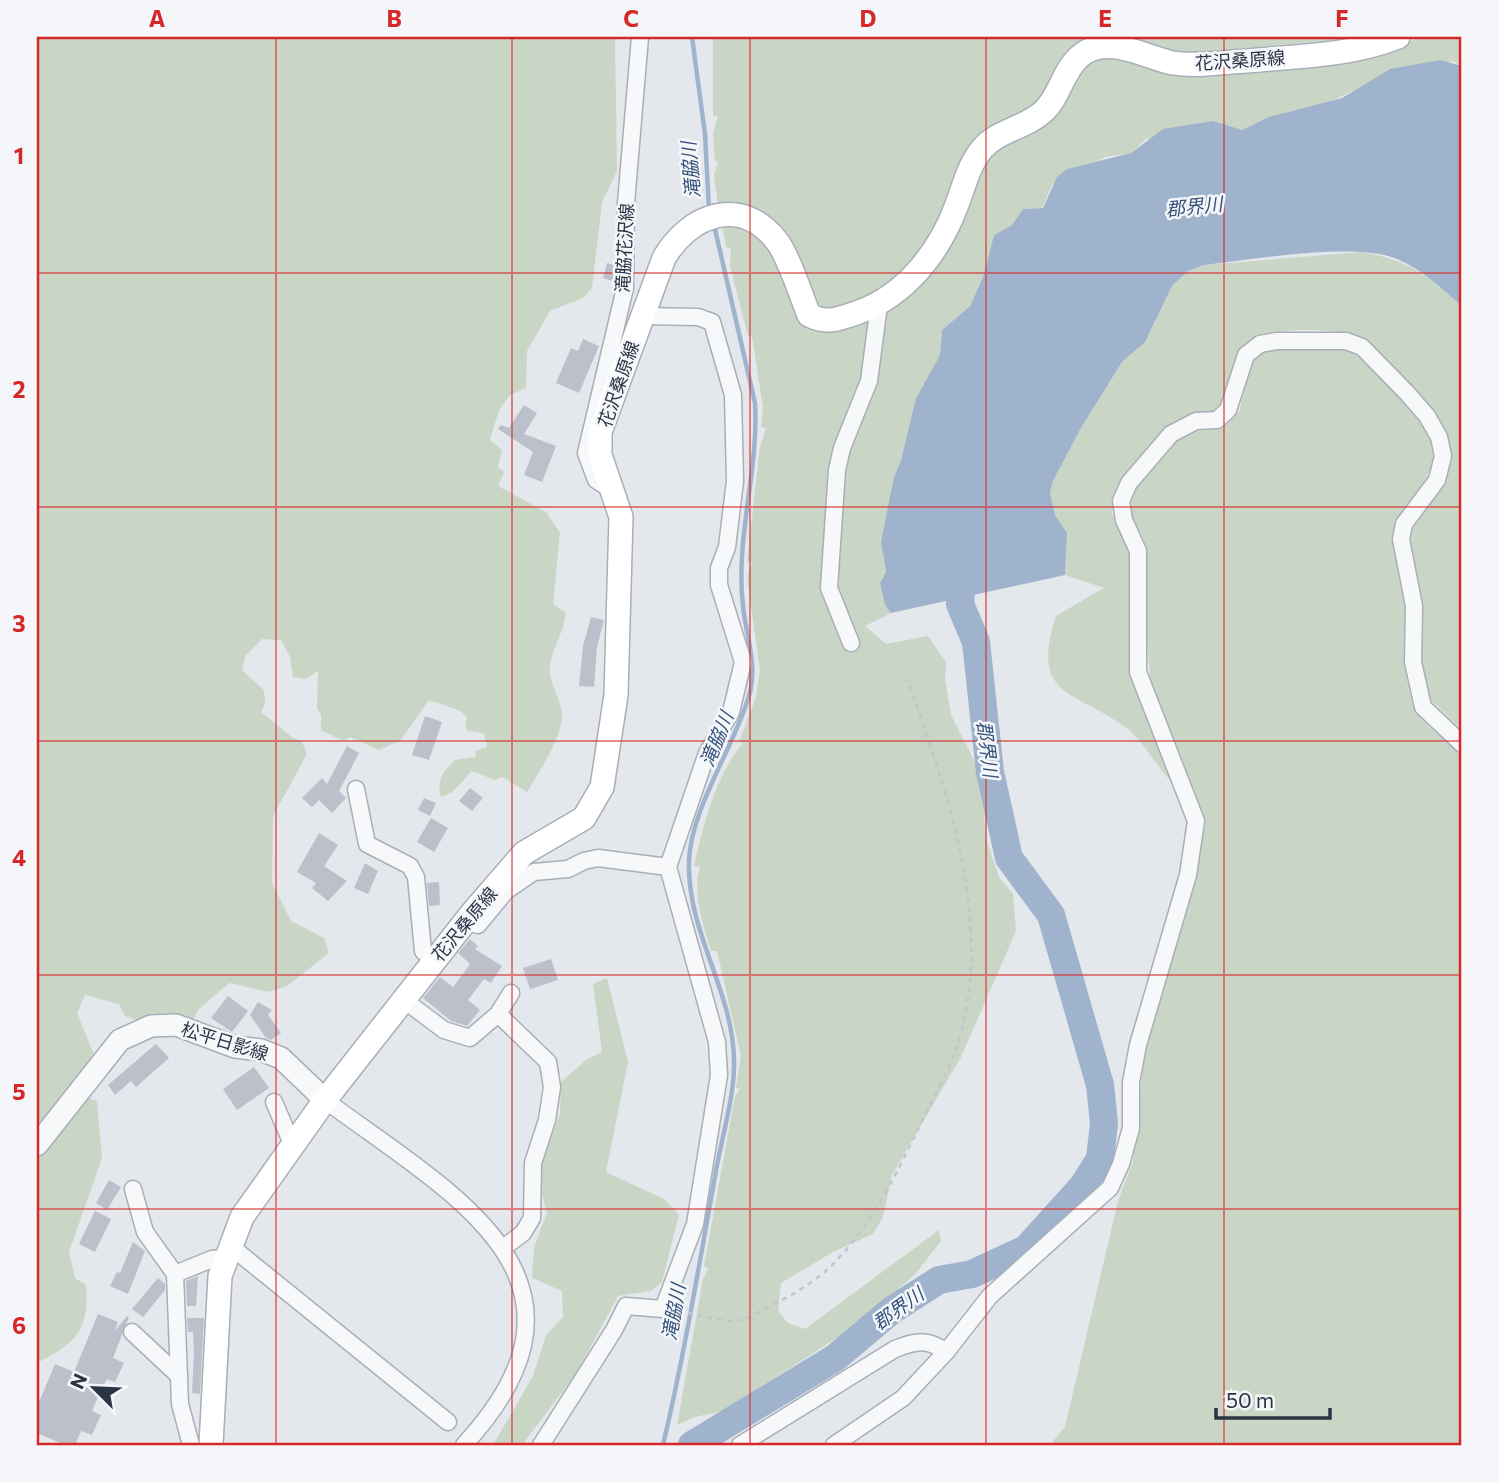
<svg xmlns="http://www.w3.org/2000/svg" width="1499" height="1482" font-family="Commissioner,'Noto Sans JP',sans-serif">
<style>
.green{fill:#c9d6c5}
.water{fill:#9fb4cc}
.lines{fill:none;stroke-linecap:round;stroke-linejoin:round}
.stream{stroke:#9fb4cc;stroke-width:4.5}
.river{stroke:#9fb4cc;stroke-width:28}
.building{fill:#bbc0ca}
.minor-casing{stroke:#a9aeb7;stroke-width:19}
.tertiary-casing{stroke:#a9aeb7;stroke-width:24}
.secondary-casing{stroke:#a9aeb7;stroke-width:26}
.path{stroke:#c2c5cb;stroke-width:2.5;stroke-dasharray:5 5;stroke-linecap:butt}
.minor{stroke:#f7f8fa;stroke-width:16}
.tertiary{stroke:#f7f8fa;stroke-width:21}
.secondary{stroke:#fff;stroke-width:23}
.grid{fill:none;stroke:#d62828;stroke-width:2;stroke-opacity:0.55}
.labels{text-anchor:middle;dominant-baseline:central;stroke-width:5;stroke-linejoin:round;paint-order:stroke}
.street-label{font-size:18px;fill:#2b3445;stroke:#f4f6f9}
.water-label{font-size:19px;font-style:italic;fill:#34527a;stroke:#f4f6f9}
.neatline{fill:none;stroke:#d62828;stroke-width:2.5}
.grid-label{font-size:23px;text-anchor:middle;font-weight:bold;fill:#d62828}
</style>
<rect width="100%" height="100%" fill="#e4e7ec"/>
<g class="green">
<path d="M37 37H615L617 171 602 202 592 288 583 298 550 311 527 351 526 388 510 395 499 410 490 440 502 450 498 467 504 472 498 486 546 512 560 533 553 604 566 613C563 633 555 643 551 660 546 678 557 691 561 707 568 730 539 772 527 792L502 777 495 780 472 771 452 792 441 797C436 780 443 772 455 760L475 757 476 751 487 747 484 733 468 731 465 726 467 718 461 711 429 700 401 740 379 750 350 737 343 741 321 730V715L317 708 318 671 305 679 293 677 290 657 281 640 262 639 246 655 242 670 264 690 265 704 261 712 293 738 302 742 307 754 273 816 272 883 291 921 324 938 329 953 287 986 269 992 229 983 198 1010 193 1021H140L125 1016 119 1004 85 995 77 1013 95 1057 44 1125 37 1126Z"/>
<polygon points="713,37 1102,37 1049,99 994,132 921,258 875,297 827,312 812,302 785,240 718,205 714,176 718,162 715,161 713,133 718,116 713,116"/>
<polygon points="1118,37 1369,37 1179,54"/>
<path d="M1421 37H1462V66L1453 61 1357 89 1325 104 1287 112 1242 130 1146 139 1131 153 1105 157 1052 185 1042 208 1023 209 1012 225 994 235 983 277 970 306 942 330 940 355 916 398 901 460 894 477 883 558 886 572 880 583 885 605 891 613 865 626 886 644 928 636 946 662 945 679 951 715 982 776 988 804 984 818 987 842 999 877 1013 894 1016 931 961 1057 892 1175 883 1217 873 1234 833 1252 781 1283 778 1311 788 1323 805 1329 939 1230 941 1241 917 1272 866 1319 723 1411 695 1417 677 1425 703 1279 708 1269 704 1266 735 1096 740 1089 736 1088 741 1056 717 951H711C703 924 692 895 700 867L694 866C703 825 716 775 743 743L739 742 756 697 760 670 747 577 752 563 747 562 760 447 766 428 761 427 763 408 752 336H748L730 266 731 248 726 247 722 224 734 222 763 240 790 288 794 313 809 329 822 331 886 312 977 167 1001 144 1034 133 1047 120 1082 67 1097 56 1334 65 1377 55Z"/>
<path d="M1362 252C1411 261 1425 274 1462 306V730L1430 699 1420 651 1408 537 1443 480 1444 433 1432 409 1365 343C1337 324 1256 323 1237 356 1228 371 1233 392 1221 406 1212 417 1194 415 1181 421 1167 428 1127 482 1114 498L1112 513 1131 556V675L1171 781C1155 765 1143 740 1125 727 1073 689 1030 698 1056 616L1104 588 1065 575 1067 534 1055 515 1050 493 1053 481 1081 428 1122 362 1145 342 1172 286 1188 271 1204 265Z"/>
<path d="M1277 347H1338L1359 353 1425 426C1451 470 1411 489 1396 526 1389 541 1400 568 1404 583 1412 625 1398 670 1416 711 1421 723 1451 745 1462 755V1445H1050L1065 1427 1118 1201 1133 1161 1144 1054 1194 882 1205 824 1152 693 1146 636 1144 540 1132 516 1131 499 1138 483 1178 438 1202 430 1223 428 1239 412 1250 365 1263 352Z"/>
<polygon points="607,978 628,1062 606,1172 664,1199 679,1215 662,1282 651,1291 618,1296 576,1374 522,1445 493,1445 533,1376 546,1335 563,1317 562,1291 532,1278 534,1247 547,1213 537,1176 560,1114 561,1082 586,1060 602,1052 593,984"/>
<path d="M89 1098 97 1102 102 1158 69 1252 75 1278 86 1285C90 1330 75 1344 37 1363V1151L82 1101Z"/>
</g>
<path class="water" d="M1440 60 1462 66V306C1442 289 1422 269 1397 259 1356 241 1251 260 1204 265L1188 271 1172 286 1145 342 1122 362 1081 428 1053 481 1050 493 1055 515 1067 533 1065 575 891 613 885 605 880 583 886 572 881 542 894 477 901 460 916 398 940 355 942 330 970 306 983 277 994 235 1012 225 1023 209 1043 208 1057 177 1067 169 1131 153 1163 129 1213 121 1242 130 1269 117 1342 98 1390 69Z"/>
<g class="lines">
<g class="stream">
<polyline points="692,37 705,134 709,210"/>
<path d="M663 1445C684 1356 699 1266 715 1176 721 1139 735 1097 734 1060 733 991 687 932 689 862 690 810 734 747 749 696 758 665 746 636 743 606 735 538 759 471 755 403L714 225"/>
</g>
<polyline class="river" points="692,1445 835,1358 892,1310 939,1280 972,1274 1026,1249 1083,1186 1100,1159 1104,1123 1100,1085 1051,915 1009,858 990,772 976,642 960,604 964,560"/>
</g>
<g class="building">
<polygon points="607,263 615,265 615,282 603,278"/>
<polygon points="583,339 599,346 579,393 556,383 571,348 578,351"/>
<polygon points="524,405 537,413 524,434 556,446 542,482 524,475 533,452 498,429 501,425 509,428"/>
<polygon points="591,617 604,620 597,647 594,687 579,686 583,646"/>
<polygon points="425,716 442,722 429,760 412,755"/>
<polygon points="347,746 359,753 339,791 346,798 332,813 319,800 312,807 302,798 322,778 327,784"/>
<polygon points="470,788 483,798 472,811 459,801"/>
<polygon points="424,798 436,803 430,816 418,810"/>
<polygon points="431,818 448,828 434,852 417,842"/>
<polygon points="319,833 338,845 324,866 347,881 328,901 312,888 316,883 297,872"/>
<polygon points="365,863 378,871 368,894 354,888"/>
<polygon points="439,882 440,905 429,906 427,883"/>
<polygon points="470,939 478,946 475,949 502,966 491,983 484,979 468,1000 480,1010 467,1026 451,1021 423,998 440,977 453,987 470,964 458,953"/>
<polygon points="551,959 558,980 530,989 523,968"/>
<polygon points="228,996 248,1011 232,1032 211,1018"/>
<polygon points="258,1002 272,1010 268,1015 281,1033 271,1040 266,1038 250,1015"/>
<polygon points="156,1044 169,1058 136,1087 131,1081 115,1095 108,1085"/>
<polygon points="254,1067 269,1088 237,1110 223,1089"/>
<polygon points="109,1180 121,1187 107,1210 96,1203"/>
<polygon points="95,1211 111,1219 95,1252 79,1244"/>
<polygon points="133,1242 145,1251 128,1294 110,1286 117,1272 120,1273"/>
<polygon points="198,1276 196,1306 187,1306 186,1281"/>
<polygon points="158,1278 165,1284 165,1290 143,1317 132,1309"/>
<polygon points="98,1314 118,1322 114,1332 127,1316 129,1317 113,1358 124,1363 115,1382 107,1379 103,1386 92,1411 101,1415 92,1435 81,1431 75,1445 65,1445 37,1433 37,1407 55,1364 74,1372"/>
<polygon points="187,1318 204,1318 200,1394 192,1393 194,1353 193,1332 188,1332"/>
</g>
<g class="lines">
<defs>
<g id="minor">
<polyline points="610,489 596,480 586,453 625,288 626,203 640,37"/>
<polyline points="851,643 829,588 837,470 842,448 869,381 879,305"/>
<polyline points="356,789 367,844 410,866 416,877 423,951 433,960"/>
<polyline points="465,921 478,925 506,891 534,872 568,869 584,861 598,858 668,867 707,753 731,712 743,662 719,585 719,568 727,547 735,481 733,395 712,322 698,317 642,316"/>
<polyline points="404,1000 444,1030 470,1038 498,1014 511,993"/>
<polyline points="498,1014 548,1062 552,1087 547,1120 533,1163 532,1218 523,1233 503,1248"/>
<path d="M325 1100C451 1194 618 1278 464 1445"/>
<polyline points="274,1102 293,1146"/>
<polyline points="133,1189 145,1232 175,1274 212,1259 225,1258"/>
<polyline points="229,1245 448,1422"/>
<polyline points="175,1274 180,1404 191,1445"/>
<polyline points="132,1332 179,1376"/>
<polyline points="541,1445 614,1330 626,1306 663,1309 695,1224 719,1075 717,1042 668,867"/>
<path d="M740 1445 895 1349C915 1341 928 1338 946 1352"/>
<polyline points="834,1445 903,1398 946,1352 990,1296 1110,1188 1121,1164 1131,1128 1131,1082 1138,1045 1188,875 1196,821 1138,672 1138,551 1124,520 1121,501 1129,483 1171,434 1196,421 1217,420 1228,410 1246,355 1260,344 1277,341 1346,341 1362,347 1407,393 1427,416 1439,437 1443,456 1437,480 1404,524 1401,539 1414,606 1413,662 1423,707 1462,744"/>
</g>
<polyline id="tertiary" points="37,1145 120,1040 151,1026 176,1025 235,1047 261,1050 281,1058 325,1100"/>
<path id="secondary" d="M211 1445 220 1276 242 1217 325 1100 472 913 524 853 584 818 602 787 616 695 621 517 600 455V432L664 258C689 215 740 195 776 240 788 254 801 296 809 315 827 325 841 318 859 312 906 295 939 252 956 207 964 187 968 166 982 149 998 130 1026 128 1044 111 1059 97 1063 72 1078 58 1104 32 1144 57 1173 63 1197 67 1223 62 1247 61 1298 56 1350 56 1398 37"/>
</defs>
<use href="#minor" class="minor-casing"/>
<use href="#tertiary" class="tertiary-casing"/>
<use href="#secondary" class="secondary-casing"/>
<path class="path" d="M678 1311 728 1321 743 1320C772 1305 806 1290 830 1267 868 1230 896 1176 918 1129 932 1099 951 1068 960 1037 993 918 947 790 907 679"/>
<use href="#minor" class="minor"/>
<use href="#tertiary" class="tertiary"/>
<use href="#secondary" class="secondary"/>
</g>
<path class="grid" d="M276 37V1445M512 37V1445M750 37V1445M986 37V1445M1224 37V1445M37 273H1462M37 507H1462M37 741H1462M37 975H1462M37 1209H1462"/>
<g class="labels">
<g class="street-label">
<text transform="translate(1240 60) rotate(-4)">花沢桑原線</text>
<text transform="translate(624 248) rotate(-87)">滝脇花沢線</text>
<text transform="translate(618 384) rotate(-71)">花沢桑原線</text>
<text transform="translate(464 924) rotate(-50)">花沢桑原線</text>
<text transform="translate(225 1041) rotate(17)">松平日影線</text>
</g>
<g class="water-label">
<text transform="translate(690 170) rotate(-95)">滝脇川</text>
<text transform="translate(1194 206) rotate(-6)">郡界川</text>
<text transform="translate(716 739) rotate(-68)">滝脇川</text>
<text transform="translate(988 749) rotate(83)">郡界川</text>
<text transform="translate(898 1308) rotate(-36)">郡界川</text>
<text transform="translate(673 1312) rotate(-80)">滝脇川</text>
</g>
</g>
<rect width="1499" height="1482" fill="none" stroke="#f4f6f9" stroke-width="77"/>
<g transform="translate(94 1388) rotate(294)" stroke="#f4f6f9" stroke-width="5" paint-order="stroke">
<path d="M0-5L12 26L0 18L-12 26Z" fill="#2b3445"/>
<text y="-10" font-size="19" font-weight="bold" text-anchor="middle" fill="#2b3445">N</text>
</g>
<path d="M1216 1408v10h114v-10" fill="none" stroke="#2b3445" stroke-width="3.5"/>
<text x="1226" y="1408" font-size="21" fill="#2b3445" stroke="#f4f6f9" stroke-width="5" paint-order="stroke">50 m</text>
<rect x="38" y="38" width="1422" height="1406" class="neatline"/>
<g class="grid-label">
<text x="157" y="27">A</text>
<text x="394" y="27">B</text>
<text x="631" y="27">C</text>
<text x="868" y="27">D</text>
<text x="1105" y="27">E</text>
<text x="1342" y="27">F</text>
<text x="19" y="164">1</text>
<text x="19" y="398">2</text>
<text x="19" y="632">3</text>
<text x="19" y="866">4</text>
<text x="19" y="1100">5</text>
<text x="19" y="1334">6</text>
</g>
</svg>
